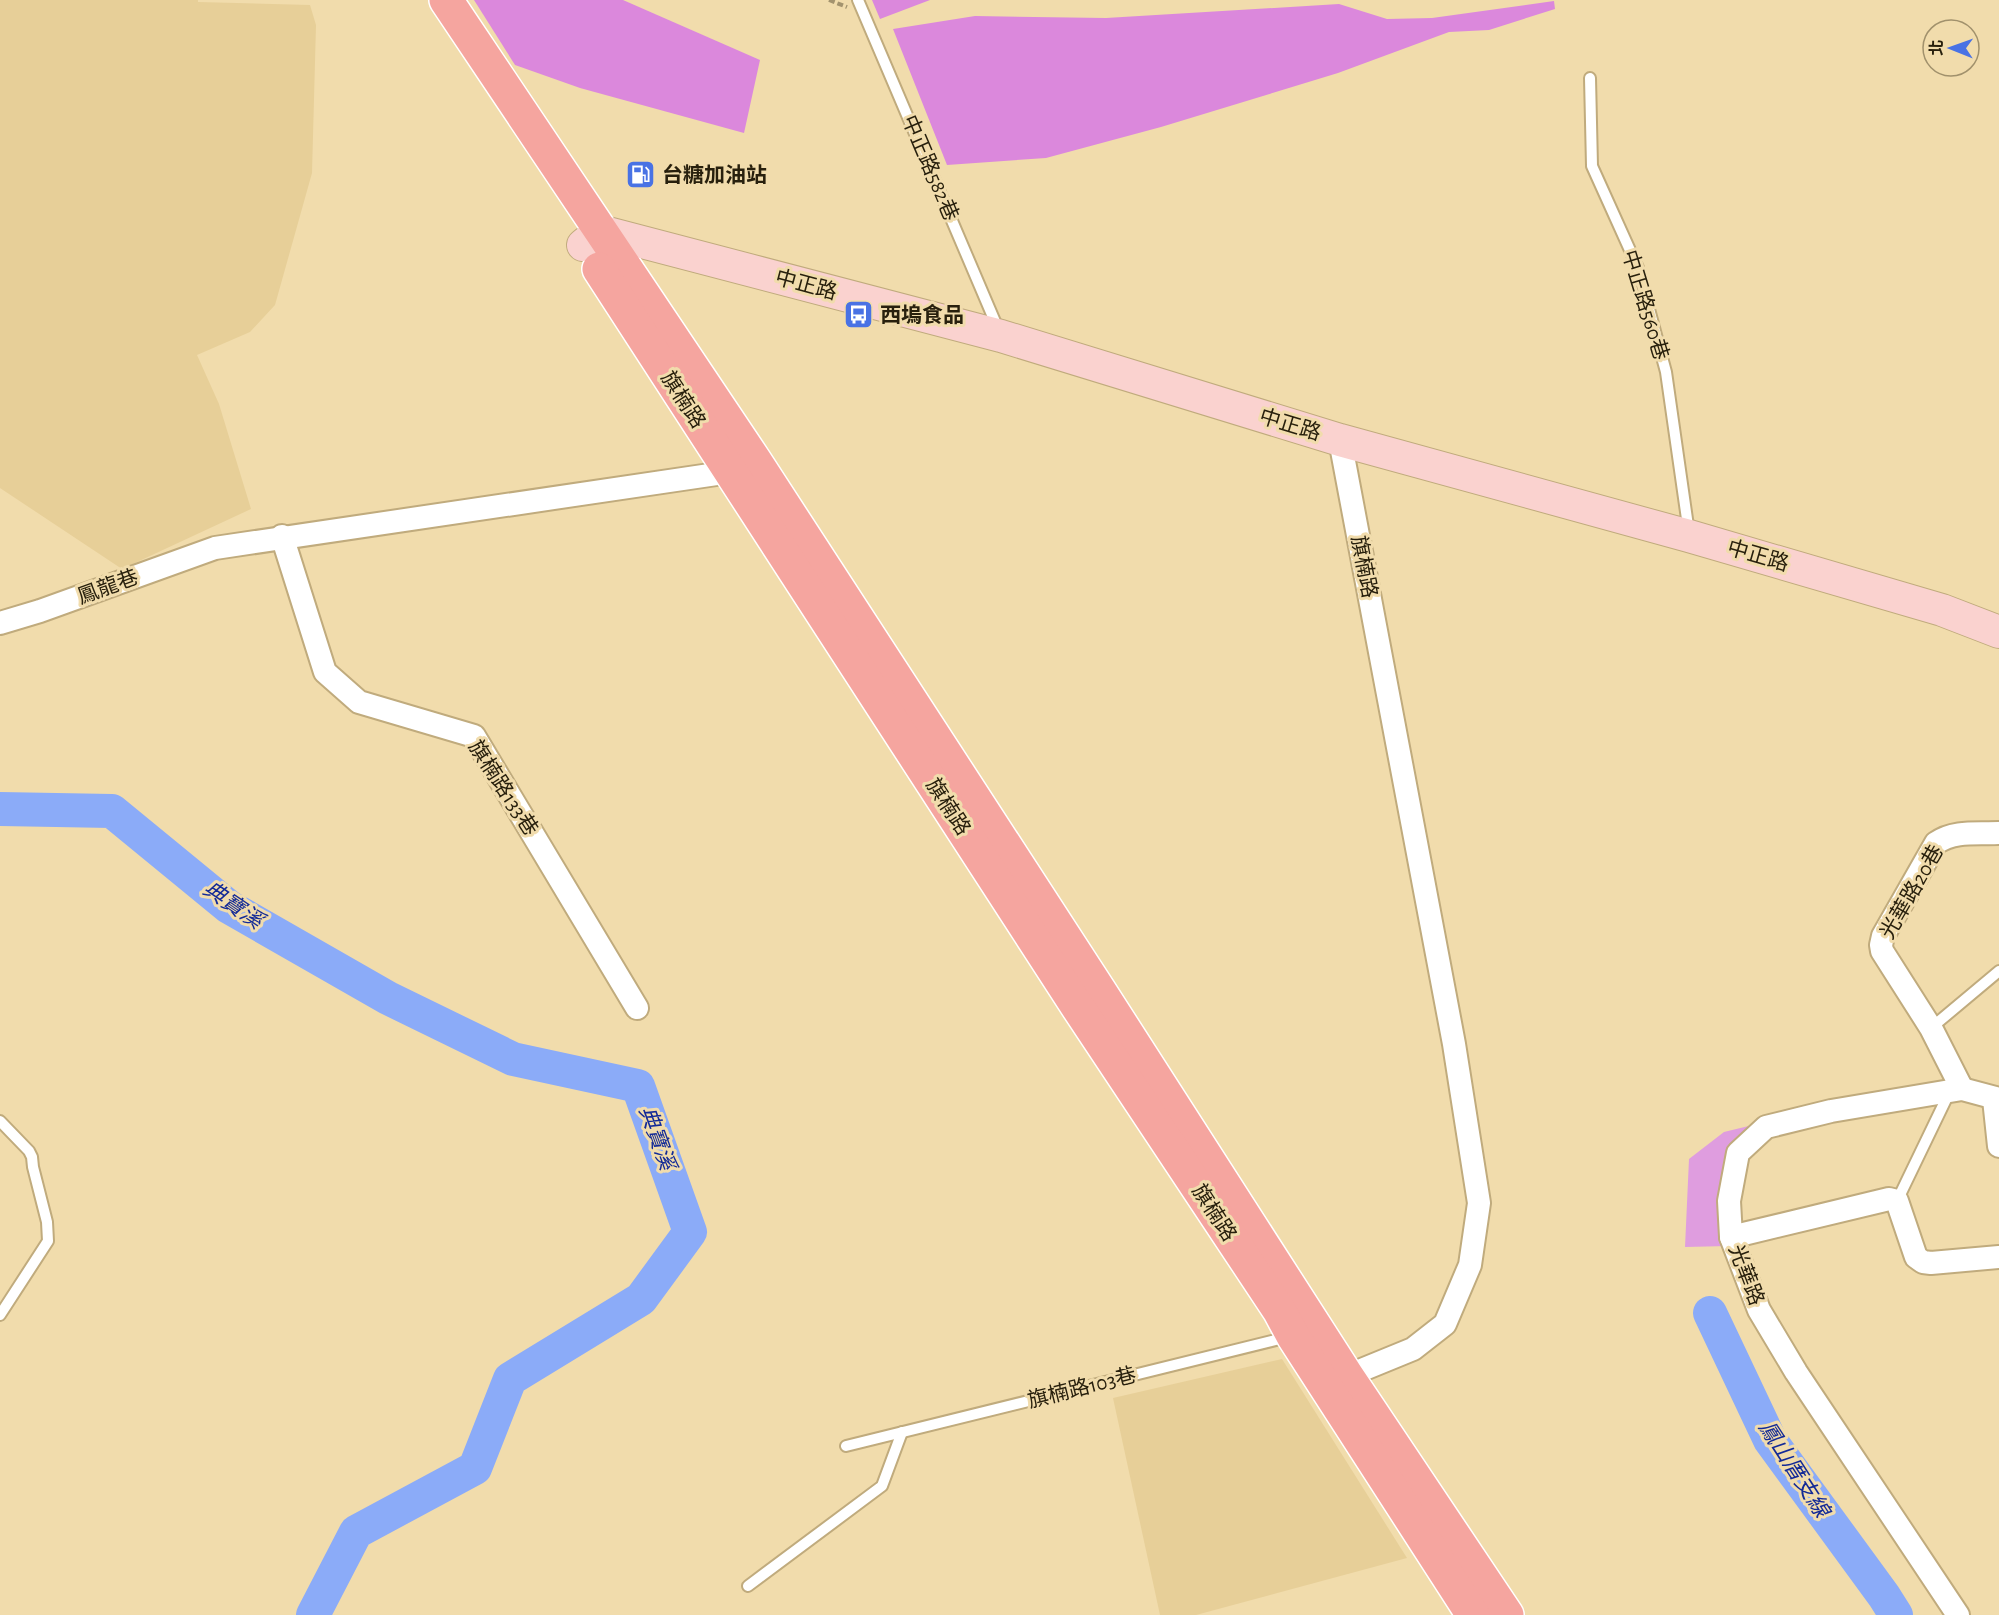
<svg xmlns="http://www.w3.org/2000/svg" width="1999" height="1615" font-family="'Alegreya Sans','Noto Sans TC',sans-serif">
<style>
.built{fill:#e7cf98}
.green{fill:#df9ddf}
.forest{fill:#db88dc}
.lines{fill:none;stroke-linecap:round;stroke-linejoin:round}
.river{stroke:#8babf8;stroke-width:34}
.service-casing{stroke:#c0ab7d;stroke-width:14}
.minor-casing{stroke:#c0ab7d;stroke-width:26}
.secondary-casing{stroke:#c0ab7d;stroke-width:34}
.primary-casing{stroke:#fff;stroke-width:36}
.path{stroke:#a3936e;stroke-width:4;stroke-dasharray:6 3;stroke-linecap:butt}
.service{stroke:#fff;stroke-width:10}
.minor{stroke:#fff;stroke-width:22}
.secondary{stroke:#fad2cf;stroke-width:32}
.primary{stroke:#f5a59f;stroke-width:33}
.labels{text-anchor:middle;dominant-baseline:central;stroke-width:6;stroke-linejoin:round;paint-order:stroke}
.street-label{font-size:21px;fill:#28200d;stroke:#f1dcac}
.poi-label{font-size:21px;font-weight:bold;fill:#28200d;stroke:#f1dcac;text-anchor:start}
.water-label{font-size:22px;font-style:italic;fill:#132a97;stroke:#f1dcac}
</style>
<rect width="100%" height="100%" fill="#f1dcac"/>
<g class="built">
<polygon points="0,0 198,0 198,2 310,5 316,25 312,173 275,305 250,332 197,355 219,404 251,509 122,569 0,488"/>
<polygon points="1282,1359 1407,1558 1196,1615 1160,1615 1113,1398"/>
</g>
<polygon class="green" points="1757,1124 1737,1148 1728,1246 1685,1247 1689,1159 1724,1132"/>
<g class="forest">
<polygon points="474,0 623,0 760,60 744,133 580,88 515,65"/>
<polygon points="872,0 930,0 880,19"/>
<polygon points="1554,1 1555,9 1489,30 1449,32 1338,73 1161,127 1046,158 947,165 893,29 975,16 1106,18 1339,4 1387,19 1432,18"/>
</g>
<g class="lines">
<g class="river">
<polyline points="0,809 112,811 229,907 388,998 513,1059 638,1086 690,1232 641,1299 510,1379 475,1468 356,1532 313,1615"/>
<polyline points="1710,1313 1770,1440 1884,1596 1896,1615"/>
</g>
<defs>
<g id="service">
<polyline points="858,0 999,331"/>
<polyline points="1590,78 1592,166 1638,268 1666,372 1689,533"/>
<polyline points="1931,1028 1999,971"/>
<polyline points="0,1121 29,1151 32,1157 33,1167 47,1222 48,1241 0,1315"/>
<polyline points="1897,1201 1950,1091"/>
<polyline points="846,1446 1288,1337"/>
<polyline points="748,1586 882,1486 902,1432"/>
</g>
<g id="minor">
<polyline points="1340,440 1454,1044 1479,1203 1470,1265 1445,1324 1413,1349 1347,1376"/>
<polyline points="282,536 325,672 359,702 474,736 637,1008"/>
<polyline points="0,623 40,611 215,548 730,472 743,467"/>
<path d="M1962 1089 1931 1028 1882 951 1881 945 1883 936 1936 843C1954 830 1978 834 1999 833"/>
<polyline points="1994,1099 1999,1146"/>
<polyline points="1731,1237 1889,1199 1897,1201 1916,1257 1923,1262 1931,1263 1999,1257"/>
<polyline points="1958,1615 1796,1372 1759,1310 1731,1237 1729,1201 1738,1153 1766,1127 1831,1111 1962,1089 1999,1099"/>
</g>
<polyline id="secondary" points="583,245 600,231 1001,336 1340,440 1689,536 1942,610 1999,632"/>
<g id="primary">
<polyline points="446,0 755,461 1099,990 1347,1376 1507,1615"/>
<polyline points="599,269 1077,1006 1279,1310 1293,1336 1473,1615"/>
</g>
</defs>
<use href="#service" class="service-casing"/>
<use href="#minor" class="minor-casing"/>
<use href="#secondary" class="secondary-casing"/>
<use href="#primary" class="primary-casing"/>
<polyline class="path" points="829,0 847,7"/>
<use href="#service" class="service"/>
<use href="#minor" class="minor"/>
<use href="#secondary" class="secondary"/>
<use href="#primary" class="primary"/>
</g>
<defs>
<symbol id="fuel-square" viewBox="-11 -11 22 22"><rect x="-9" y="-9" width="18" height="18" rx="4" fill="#4972e4" stroke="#f1dcac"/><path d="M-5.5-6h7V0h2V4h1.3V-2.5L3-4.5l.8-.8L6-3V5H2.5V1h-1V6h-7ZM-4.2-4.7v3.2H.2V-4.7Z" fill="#fff"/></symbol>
<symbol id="bus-square" viewBox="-11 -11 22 22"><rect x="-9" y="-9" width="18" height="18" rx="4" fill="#4972e4" stroke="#f1dcac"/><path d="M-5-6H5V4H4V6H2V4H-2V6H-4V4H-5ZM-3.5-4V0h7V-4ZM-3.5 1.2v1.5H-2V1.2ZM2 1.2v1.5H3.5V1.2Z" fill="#fff"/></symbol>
</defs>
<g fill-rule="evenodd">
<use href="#fuel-square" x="624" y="158" width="33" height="33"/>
<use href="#bus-square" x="842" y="298" width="33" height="33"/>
</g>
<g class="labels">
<g class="street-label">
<text transform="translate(930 168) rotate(67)">中正路582巷</text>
<text transform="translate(806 285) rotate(15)">中正路</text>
<text transform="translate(1645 305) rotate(73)">中正路560巷</text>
<text transform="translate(683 400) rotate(57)">旗楠路</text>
<text transform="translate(1290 425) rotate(17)">中正路</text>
<text transform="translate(1758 556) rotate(16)">中正路</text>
<text transform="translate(1364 567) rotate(79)">旗楠路</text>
<text transform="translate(108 587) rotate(-20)">鳳龍巷</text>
<text transform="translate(503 788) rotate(57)">旗楠路133巷</text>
<text transform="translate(948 807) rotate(57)">旗楠路</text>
<text transform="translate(1912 892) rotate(-60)">光華路20巷</text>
<text transform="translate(1214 1213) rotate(57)">旗楠路</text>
<text transform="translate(1746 1275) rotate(69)">光華路</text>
<text transform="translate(1082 1388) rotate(-14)">旗楠路103巷</text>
</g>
<g class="poi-label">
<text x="662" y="175">台糖加油站</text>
<text x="880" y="315">西塢食品</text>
</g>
<g class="water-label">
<text transform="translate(233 905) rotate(34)">典寶溪</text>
<text transform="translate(657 1138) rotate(70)">典寶溪</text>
<text transform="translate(1794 1469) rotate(57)">鳳山厝支線</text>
</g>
</g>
<g transform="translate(1951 48) rotate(271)"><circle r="28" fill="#f1dcac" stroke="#a1916c" stroke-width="1.5"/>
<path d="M0-4.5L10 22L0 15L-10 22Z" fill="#4972e4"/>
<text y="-9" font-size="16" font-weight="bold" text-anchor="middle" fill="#28200d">北</text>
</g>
</svg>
